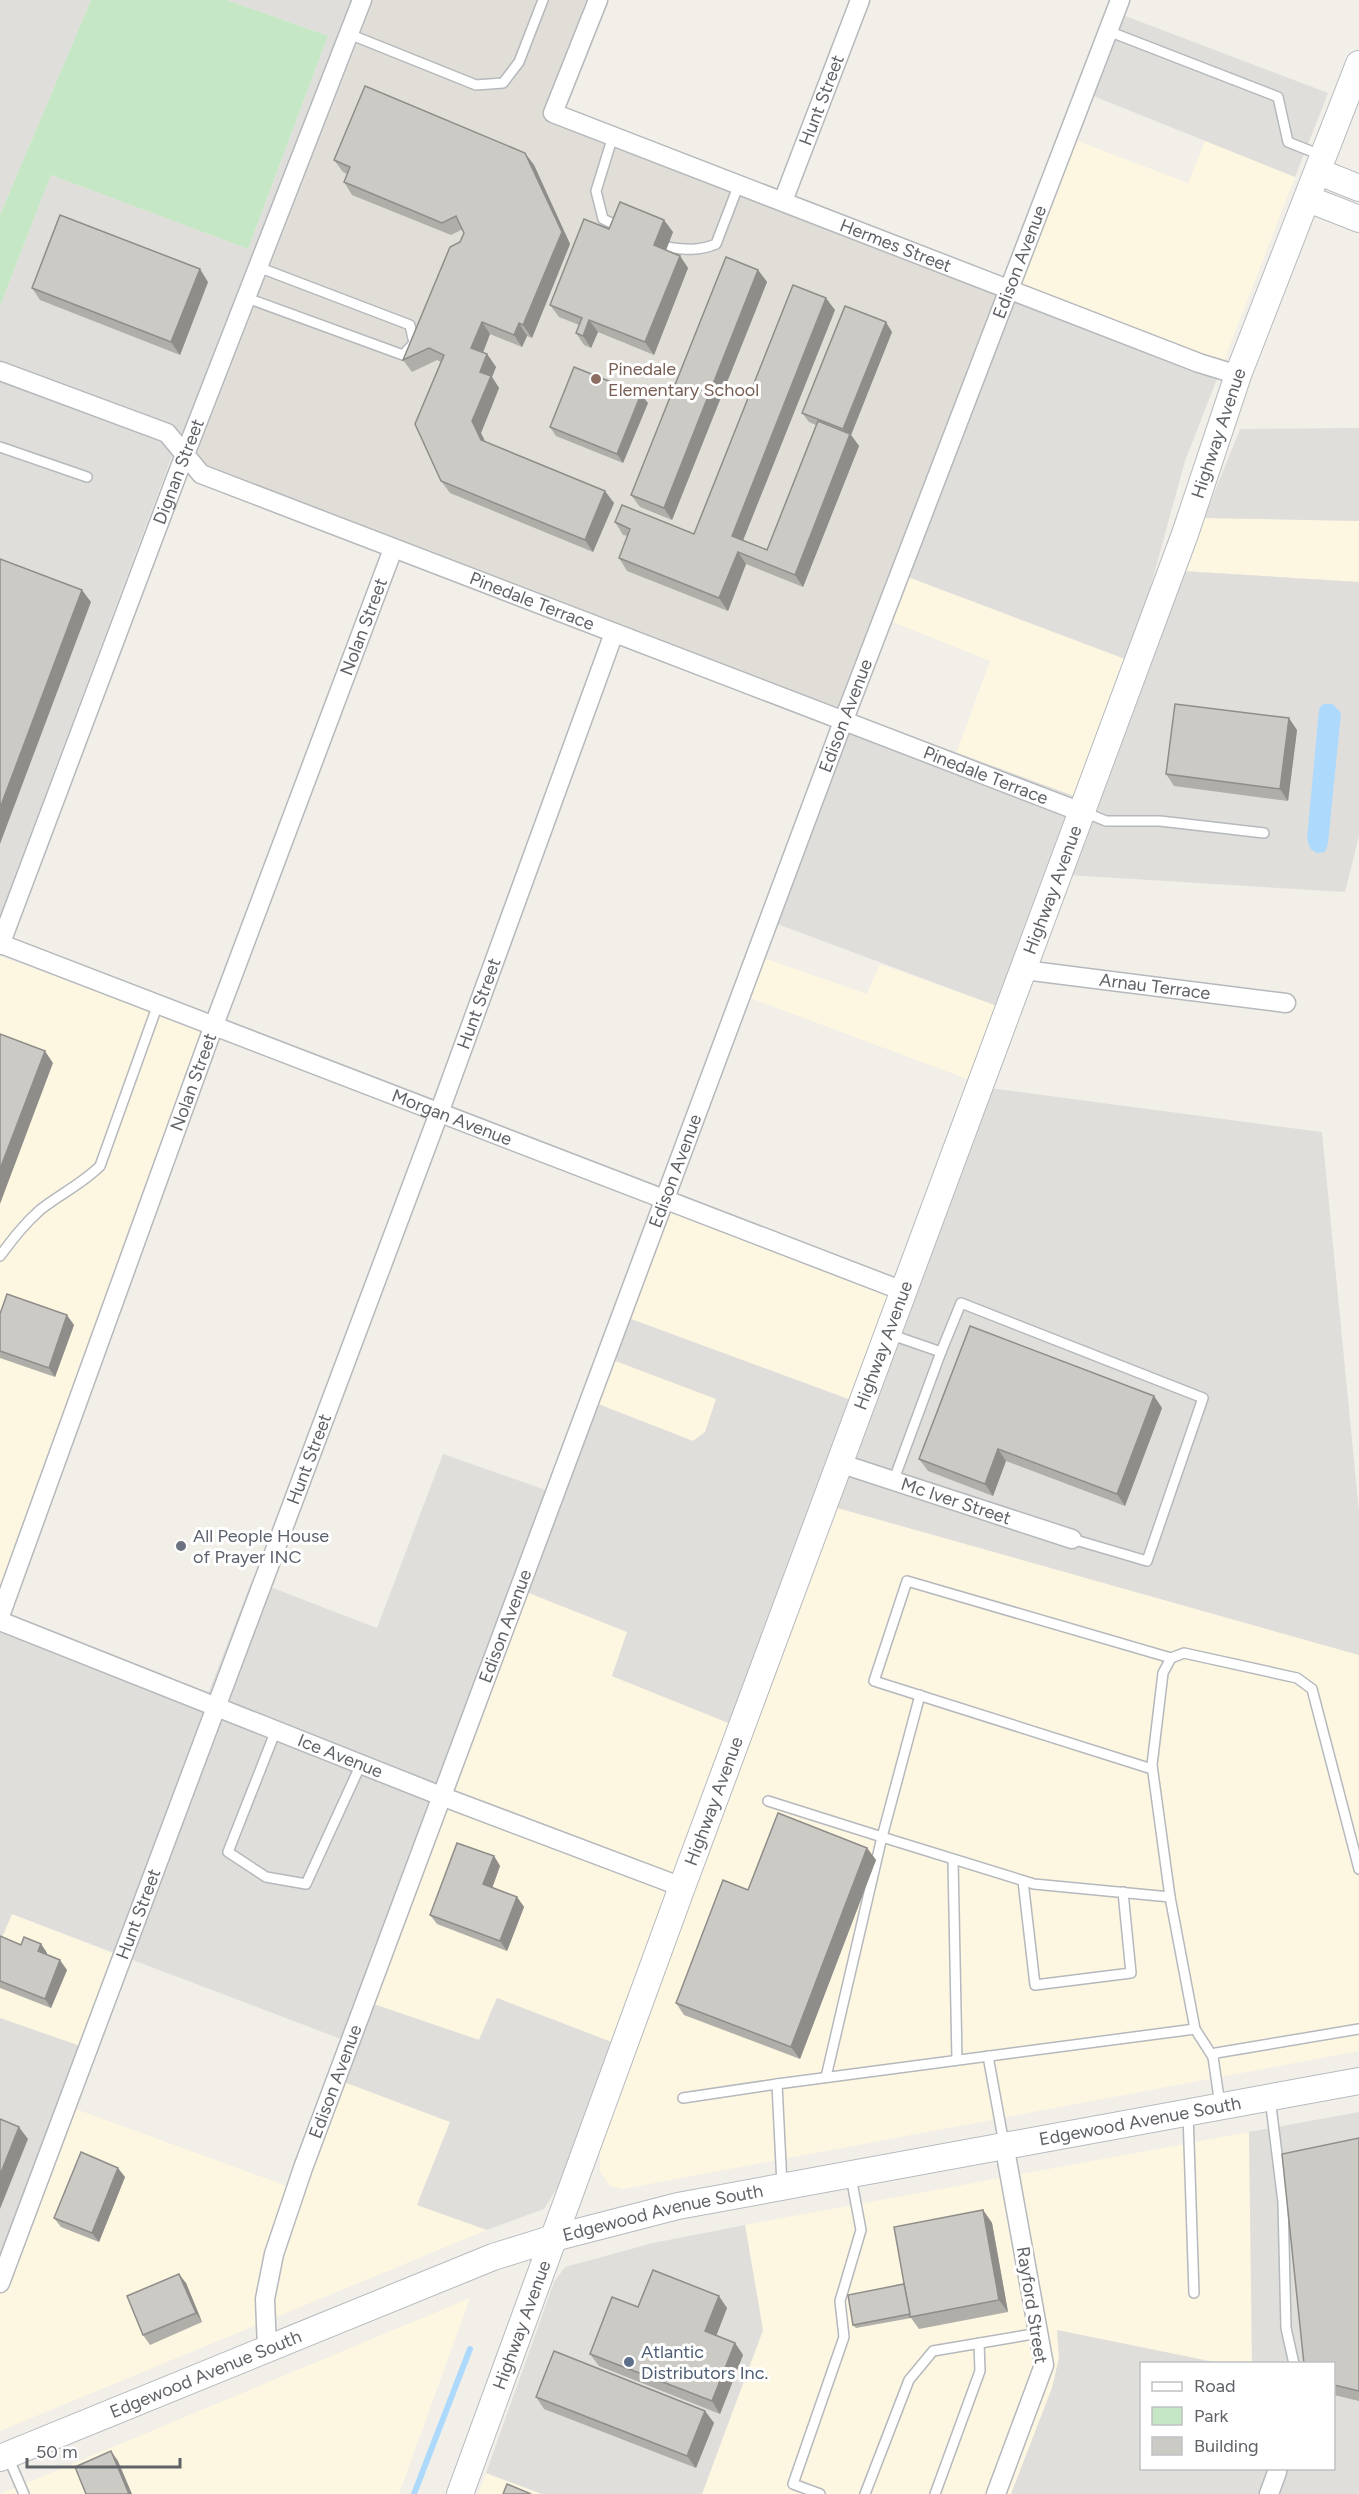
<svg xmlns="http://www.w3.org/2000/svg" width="1359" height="2494" font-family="Figtree,sans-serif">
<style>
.commercial{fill:#fdf6e1}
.industrial{fill:#e0deda}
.education{fill:#e0ded6}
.green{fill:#c6e7c6}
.water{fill:#addafc}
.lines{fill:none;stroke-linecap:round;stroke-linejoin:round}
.stream{stroke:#addafc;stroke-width:6}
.lane-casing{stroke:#b5b8bc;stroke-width:12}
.street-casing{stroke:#b5b8bc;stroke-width:21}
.secondary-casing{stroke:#b6babf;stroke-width:28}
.lane{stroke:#fff;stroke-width:9}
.street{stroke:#fff;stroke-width:18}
.secondary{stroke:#fff;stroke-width:26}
.wall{fill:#afaea9}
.shaded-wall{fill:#8f8d8a}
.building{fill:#cccac5;stroke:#8f8d8a;stroke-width:1.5}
.education-dot{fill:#8d6e63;stroke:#fff;stroke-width:2}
.worship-dot{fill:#6b7280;stroke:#fff;stroke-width:2}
.service-dot{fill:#5c6f8a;stroke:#fff;stroke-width:2}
.labels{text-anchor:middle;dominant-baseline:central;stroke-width:6;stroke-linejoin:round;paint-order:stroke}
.street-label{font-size:18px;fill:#5f6368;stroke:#fff}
.education-label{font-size:18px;fill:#785e54;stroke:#fff;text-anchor:start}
.worship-label{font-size:18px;fill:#5b616d;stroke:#fff;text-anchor:start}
.service-label{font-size:18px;fill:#4e5e75;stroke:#fff;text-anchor:start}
</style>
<rect width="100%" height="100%" fill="#f1efe8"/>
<g class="commercial">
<polygon points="1059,134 1188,183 1205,141 1295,177 1217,379 997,295"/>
<polygon points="1204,518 1359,521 1359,582 1182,571"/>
<polygon points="892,571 1125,659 1074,796 956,754 990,661 875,615"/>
<polygon points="749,953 867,994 880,964 997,1006 970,1080 734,992"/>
<polygon points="0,956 201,1030 0,1589"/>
<polygon points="653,1206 890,1297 851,1400 612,1312"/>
<polygon points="597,1354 717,1399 705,1432 693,1441 580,1397"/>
<polygon points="834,1507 1359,1655 1359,2051 623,2189 610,2186 600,2171 600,2146"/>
<polygon points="511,1585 627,1632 612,1676 731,1724 614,2043 497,1998 479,2040 355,1998"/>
<polygon points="12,1914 119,1956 83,2047 0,2018 0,1942"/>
<polygon points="328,2076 450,2122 417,2205 487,2230 0,2431 0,2266 62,2104 287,2186"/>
<polygon points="1249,2132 1252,2363 1219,2363 1057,2330 1059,2358 1052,2388 1011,2494 702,2494 763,2330 745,2225"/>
<polygon points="470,2298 399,2494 0,2494"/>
<polygon points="486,2473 542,2494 478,2494"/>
</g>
<g class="industrial">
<polygon points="0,0 91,0 0,215"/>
<polygon points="227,0 374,0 194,463 172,456 0,916 0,306 51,175 248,249 328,36"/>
<polygon points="1107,9 1328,93 1295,177 1076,89"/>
<polygon points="996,295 1217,379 1185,461 1148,596 1125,659 892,571"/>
<polygon points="1359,428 1359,521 1204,518 1240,429"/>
<polygon points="1182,571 1359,582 1359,836 1345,892 1068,875"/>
<polygon points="839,709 1074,796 997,1006 761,918"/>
<polygon points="989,1088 1322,1132 1359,1512 1359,1655 834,1507"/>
<polygon points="612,1312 851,1400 731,1724 612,1676 627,1632 511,1586 356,1998 479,2040 497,1998 614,2043 559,2185 544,2209 487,2230 417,2205 450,2122 328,2076 341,2039 12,1914 0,1942 0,1612 208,1694 252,1580 377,1628 443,1454 546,1490 580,1397 693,1441 705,1432 716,1399 597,1354"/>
<polygon points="0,2018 83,2047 0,2266"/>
<polygon points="1359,2112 1359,2494 1011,2494 1052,2388 1059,2358 1057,2330 1219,2363 1142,2364 1142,2468 1334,2468 1334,2364 1252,2363 1249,2132"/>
<polygon points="745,2225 763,2330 702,2494 542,2494 486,2473 554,2282 565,2267 653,2243"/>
</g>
<polygon class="education" points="374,0 589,0 543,118 996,295 839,709 194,463"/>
<polygon class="green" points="91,0 227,0 328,36 248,249 51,175 0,306 0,215"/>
<polygon class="water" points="1323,704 1333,704 1341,713 1328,843 1325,852 1316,853 1310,848 1307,839 1319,709"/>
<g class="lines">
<polyline class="stream" points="414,2494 470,2349"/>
<defs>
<g id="lane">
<polyline points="1108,31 1278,97 1288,142 1323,156"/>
<polyline points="349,34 476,85 503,83 519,62 543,0"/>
<polyline points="613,136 596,191 603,219 620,227"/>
<path d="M667 247C686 250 699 251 716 244L739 184"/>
<polyline points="247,298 403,355 414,343 410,325 258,267"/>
<polyline points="0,447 87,477"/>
<polyline points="1084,812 1106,821 1160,821 1264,833"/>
<path d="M0 1256C12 1240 24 1224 40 1210 60 1194 82 1184 100 1166L158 1004"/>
<polyline points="889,1334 941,1352 961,1303 1203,1398 1147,1561 1072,1539"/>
<polyline points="893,1482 941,1352"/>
<polyline points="276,1730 228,1852 266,1877 306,1884 361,1764"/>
<polyline points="1152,1769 874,1681 907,1581 1171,1658"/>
<polyline points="768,1801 882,1837 920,1695"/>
<polyline points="953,1860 957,2060"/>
<polyline points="1023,1881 1035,1985 1131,1973 1123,1892"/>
<polyline points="988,2056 1004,2144"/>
<polyline points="1213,2057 1195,2029 1170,1897 1152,1765 1163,1673 1171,1658 1184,1653 1297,1678 1312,1689 1359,1869"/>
<polyline points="826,2077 882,1837 1034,1884 1170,1897"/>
<polyline points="683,2098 777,2084"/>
<polyline points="1270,2098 1283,2202 1286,2328 1294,2364"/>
<polyline points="1220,2105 1213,2057 1216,2053 1359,2029"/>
<polyline points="1188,2113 1194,2293"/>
<polyline points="782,2185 777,2084 1195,2029"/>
<polyline points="8,2457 24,2494"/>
<polyline points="820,2494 793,2484 844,2337 840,2301 861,2230 851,2177"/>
<polyline points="865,2494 909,2380 933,2351 1039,2333"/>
<polyline points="935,2494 980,2371 979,2343"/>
</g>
<g id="street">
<path id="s1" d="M598 0 553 113 1199 363 1238 375"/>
<path id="s2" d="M783 201 860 0"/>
<path id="s3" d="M0 371 167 433 201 474 1081 812"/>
<path id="s4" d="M1 944 903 1291"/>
<path id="s5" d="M0 945 177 475 362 0"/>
<path id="s6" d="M1024 970 1286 1003"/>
<path id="s7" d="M839 1463 1072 1539"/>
<path id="s8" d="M0 1616 214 1025 393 549"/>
<path id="s9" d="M0 1621 441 1796 682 1887"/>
<path id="s10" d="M0 2283 439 1113 614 633"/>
<path id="s11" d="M267 2349 265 2299 274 2254 303 2168 838 735 1120 0"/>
<polyline points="996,2494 1044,2365 1004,2144"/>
<polyline points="1269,2494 1277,2472"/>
</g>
<g id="secondary">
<polyline points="1319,172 1359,188"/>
<polyline points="1308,199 1359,219"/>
<path id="s12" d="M0 2458 493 2257 554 2238 678 2206 1359 2081"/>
<path id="s13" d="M460 2494 682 1887 1185 534 1238 375 1359 64"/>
</g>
</defs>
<use href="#lane" class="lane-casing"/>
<use href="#street" class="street-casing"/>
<use href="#secondary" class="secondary-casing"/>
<use href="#lane" class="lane"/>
<use href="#street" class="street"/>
<use href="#secondary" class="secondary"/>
</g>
<g class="wall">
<polygon points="334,160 534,165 570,244 532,338 527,336 522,347 490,334 483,353 487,354 496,367 492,377 499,388 481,433 485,441 614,503 593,552 450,493 441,481 441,362 437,360 412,372 403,360 464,233 463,229 451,235 352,195 344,182 347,174 343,172"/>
<polygon points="609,229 673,232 666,250 680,256 688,268 654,355 598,332 591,348 584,345 576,333 579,325 559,317 550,305"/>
<polygon points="758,270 767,282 672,520 640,507 631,495"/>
<polygon points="208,282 180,355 40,300 32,288"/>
<polygon points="835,310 743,540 767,550 816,425 809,422 802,413 892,332 851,435 859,446 803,587 746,564 728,611 627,571 619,558 628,536 623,535 615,522 694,534"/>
<polygon points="648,403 623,463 556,436 550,427"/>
<polygon points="1297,730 1288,801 1174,786 1166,774"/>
<polygon points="0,1314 74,1325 55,1377 0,1358"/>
<polygon points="1154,1396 1162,1408 1125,1506 1006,1461 993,1496 928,1471 919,1459"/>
<polygon points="867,1848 876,1860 800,2059 684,2015 676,2003 748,1890"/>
<polygon points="494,1856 500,1866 492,1888 517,1897 524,1907 507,1951 437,1924 430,1915"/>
<polygon points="0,1937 21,1945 41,1944 47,1953 46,1955 67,1970 51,2008 0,1988"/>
<polygon points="1359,2138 1359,2401 1334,2395 1334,2364"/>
<polygon points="125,2177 99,2242 61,2227 54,2218"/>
<polygon points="983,2210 992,2223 1008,2312 919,2329 911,2318 856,2328 853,2325 904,2284"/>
<polygon points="186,2283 202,2322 150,2345 143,2335"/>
<polygon points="638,2307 727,2308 716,2336 735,2343 743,2355 720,2414 599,2366 590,2354"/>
<polygon points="536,2397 705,2411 714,2423 696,2468 544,2409"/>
</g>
<g class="shaded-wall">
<polygon points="525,153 534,165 570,244 532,338 523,325"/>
<polygon points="664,220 673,232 663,258 654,245"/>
<polygon points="680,256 688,268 654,355 645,342"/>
<polygon points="200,269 208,282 180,355 171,342"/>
<polygon points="758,270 767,282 672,520 664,508"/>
<polygon points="826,298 835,310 740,548 732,536"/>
<polygon points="589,320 598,332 591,348 583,336"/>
<polygon points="482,322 490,334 480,360 471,348"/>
<polygon points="886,322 892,332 851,435 859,446 803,587 795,575 849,437 843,429"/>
<polygon points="519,323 527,336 522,347 514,335"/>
<polygon points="487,354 496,367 492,377 499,388 481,433 490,452 481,440 472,421 480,372"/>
<polygon points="641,394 648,403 623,463 617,454"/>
<polygon points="605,491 614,503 593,552 585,540"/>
<polygon points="738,552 746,564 728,611 719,598"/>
<polygon points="82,590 91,602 0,844 0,808"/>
<polygon points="1289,718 1297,730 1288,801 1280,789"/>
<polygon points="45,1051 53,1063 0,1204 0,1169"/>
<polygon points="67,1315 74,1325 55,1377 49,1368"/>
<polygon points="1154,1396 1162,1408 1125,1506 1117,1494"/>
<polygon points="998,1449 1006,1461 993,1496 985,1484"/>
<polygon points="867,1848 876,1860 800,2059 791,2047"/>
<polygon points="494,1856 500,1866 490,1894 483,1884"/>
<polygon points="517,1897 524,1907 507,1951 500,1941"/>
<polygon points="41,1944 47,1953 44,1960 38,1951"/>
<polygon points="60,1960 67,1970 51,2008 45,1999"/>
<polygon points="19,2127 28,2139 0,2209 0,2175"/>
<polygon points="118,2168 125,2177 99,2242 92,2233"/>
<polygon points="983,2210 992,2223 1008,2312 999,2300"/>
<polygon points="179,2274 186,2283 202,2322 196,2313"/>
<polygon points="719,2296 727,2308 713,2344 705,2331"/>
<polygon points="735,2343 743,2355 720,2414 712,2401"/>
<polygon points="705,2411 714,2423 696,2468 687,2456"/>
<polygon points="111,2451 118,2461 132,2494 129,2494"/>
</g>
<g class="building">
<polygon points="365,86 525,153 562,232 523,325 519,323 514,335 482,322 471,348 487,354 480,372 491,376 472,421 481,440 605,491 585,540 441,481 415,424 444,355 429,348 403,360 450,247 460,242 464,233 456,216 442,223 344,182 350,167 334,160"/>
<polygon points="620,202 664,220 654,245 680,256 645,342 589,320 583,336 576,333 582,318 550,305 584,219 609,229"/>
<polygon points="60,215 200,269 171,342 32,288"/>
<polygon points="726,257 758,270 664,508 631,495"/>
<polygon points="793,285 826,298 732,536 767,550 818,421 850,434 795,575 738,552 719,598 619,558 630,529 615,522 622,505 694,534"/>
<polygon points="845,306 886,322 843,429 802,413"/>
<polygon points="574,367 641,394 617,454 550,427"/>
<polygon points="0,559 82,590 0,808"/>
<polygon points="1175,704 1289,718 1280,789 1166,774"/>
<polygon points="0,1034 45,1051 0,1169"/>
<polygon points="7,1294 67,1315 49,1368 0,1351 0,1314"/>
<polygon points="970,1326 1154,1396 1117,1494 998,1449 985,1484 919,1459"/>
<polygon points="778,1813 867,1848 791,2047 676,2003 723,1880 748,1890"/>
<polygon points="457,1843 494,1856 483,1884 517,1897 500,1941 430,1915"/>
<polygon points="0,1936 21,1945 24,1937 41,1944 38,1951 60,1960 45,1999 0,1981"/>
<polygon points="0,2119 19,2127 0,2175"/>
<polygon points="1359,2138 1359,2391 1334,2385 1334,2364 1304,2364 1282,2154"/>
<polygon points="81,2152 118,2168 92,2233 54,2218"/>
<polygon points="983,2210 999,2300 910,2317 894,2227"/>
<polygon points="653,2270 719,2296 705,2331 735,2343 712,2401 590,2354 612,2297 638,2307"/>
<polygon points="179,2274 196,2313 143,2335 127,2296"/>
<polygon points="904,2284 910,2314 853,2325 848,2295"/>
<polygon points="554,2351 705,2411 687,2456 536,2397"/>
<polygon points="111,2451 129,2494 86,2494 75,2467"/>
<polygon points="507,2484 531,2494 503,2494"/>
</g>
<circle class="education-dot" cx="596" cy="379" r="6"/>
<circle class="worship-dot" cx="181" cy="1546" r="6"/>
<circle class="service-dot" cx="629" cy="2362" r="6"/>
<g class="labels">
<g class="street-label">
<text stroke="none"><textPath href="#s2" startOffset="108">Hunt Street</textPath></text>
<text stroke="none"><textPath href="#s1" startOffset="489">Hermes Street</textPath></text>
<text stroke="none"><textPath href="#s11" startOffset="2223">Edison Avenue</textPath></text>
<text stroke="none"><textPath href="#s13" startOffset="2196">Highway Avenue</textPath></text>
<text stroke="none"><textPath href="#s5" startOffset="506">Dignan Street</textPath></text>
<text stroke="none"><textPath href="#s3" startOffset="586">Pinedale Terrace</textPath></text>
<text stroke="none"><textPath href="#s8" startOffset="1054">Nolan Street</textPath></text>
<text stroke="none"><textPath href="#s11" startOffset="1737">Edison Avenue</textPath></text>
<text stroke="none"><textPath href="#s3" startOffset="1072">Pinedale Terrace</textPath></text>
<text stroke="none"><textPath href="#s13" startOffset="1710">Highway Avenue</textPath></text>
<text stroke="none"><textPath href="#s6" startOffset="132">Arnau Terrace</textPath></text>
<text stroke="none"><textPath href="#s10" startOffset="1366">Hunt Street</textPath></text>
<text stroke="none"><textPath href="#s8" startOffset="568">Nolan Street</textPath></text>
<text stroke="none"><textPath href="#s4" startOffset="483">Morgan Avenue</textPath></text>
<text stroke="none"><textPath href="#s11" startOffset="1251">Edison Avenue</textPath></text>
<text stroke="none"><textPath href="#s13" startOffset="1224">Highway Avenue</textPath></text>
<text stroke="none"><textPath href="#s10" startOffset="880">Hunt Street</textPath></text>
<text stroke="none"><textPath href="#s7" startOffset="123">Mc Iver Street</textPath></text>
<text stroke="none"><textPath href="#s11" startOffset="765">Edison Avenue</textPath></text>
<text stroke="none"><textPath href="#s9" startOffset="366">Ice Avenue</textPath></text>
<text stroke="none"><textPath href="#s13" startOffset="738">Highway Avenue</textPath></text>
<text stroke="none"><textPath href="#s10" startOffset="394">Hunt Street</textPath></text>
<text stroke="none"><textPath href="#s11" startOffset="279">Edison Avenue</textPath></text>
<text stroke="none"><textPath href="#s12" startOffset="1194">Edgewood Avenue South</textPath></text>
<text stroke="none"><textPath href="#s12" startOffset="708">Edgewood Avenue South</textPath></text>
<text transform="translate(1032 2305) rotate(81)">Rayford Street</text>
<text stroke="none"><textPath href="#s13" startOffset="180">Highway Avenue</textPath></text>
<text stroke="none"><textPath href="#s12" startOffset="222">Edgewood Avenue South</textPath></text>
</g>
<g class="education-label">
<text x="608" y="369">Pinedale<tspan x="608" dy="21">Elementary School</tspan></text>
</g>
<g class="worship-label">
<text x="193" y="1536">All People House<tspan x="193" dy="21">of Prayer INC</tspan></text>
</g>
<g class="service-label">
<text x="641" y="2352">Atlantic<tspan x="641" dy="21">Distributors Inc.</tspan></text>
</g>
</g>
<rect x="1140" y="2362" width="195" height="108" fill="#ffffff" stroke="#bfc1c3" stroke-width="1.5"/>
<rect x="1152" y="2382" width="30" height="9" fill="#ffffff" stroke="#bfc1c3" stroke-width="1.5"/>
<text x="1194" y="2392" font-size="18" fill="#5f6368">Road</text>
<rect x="1152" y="2407" width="30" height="18" fill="#c6e7c6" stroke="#bfc1c3" stroke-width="1.5"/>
<text x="1194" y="2422" font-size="18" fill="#5f6368">Park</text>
<rect x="1152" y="2437" width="30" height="18" fill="#cccac5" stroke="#bfc1c3" stroke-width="1.5"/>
<text x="1194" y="2452" font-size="18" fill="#5f6368">Building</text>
<path d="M27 2458v9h153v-9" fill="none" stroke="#5f6368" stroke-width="3"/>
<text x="36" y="2458" font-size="18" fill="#5f6368" stroke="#ffffff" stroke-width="4.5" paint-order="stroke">50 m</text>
</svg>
